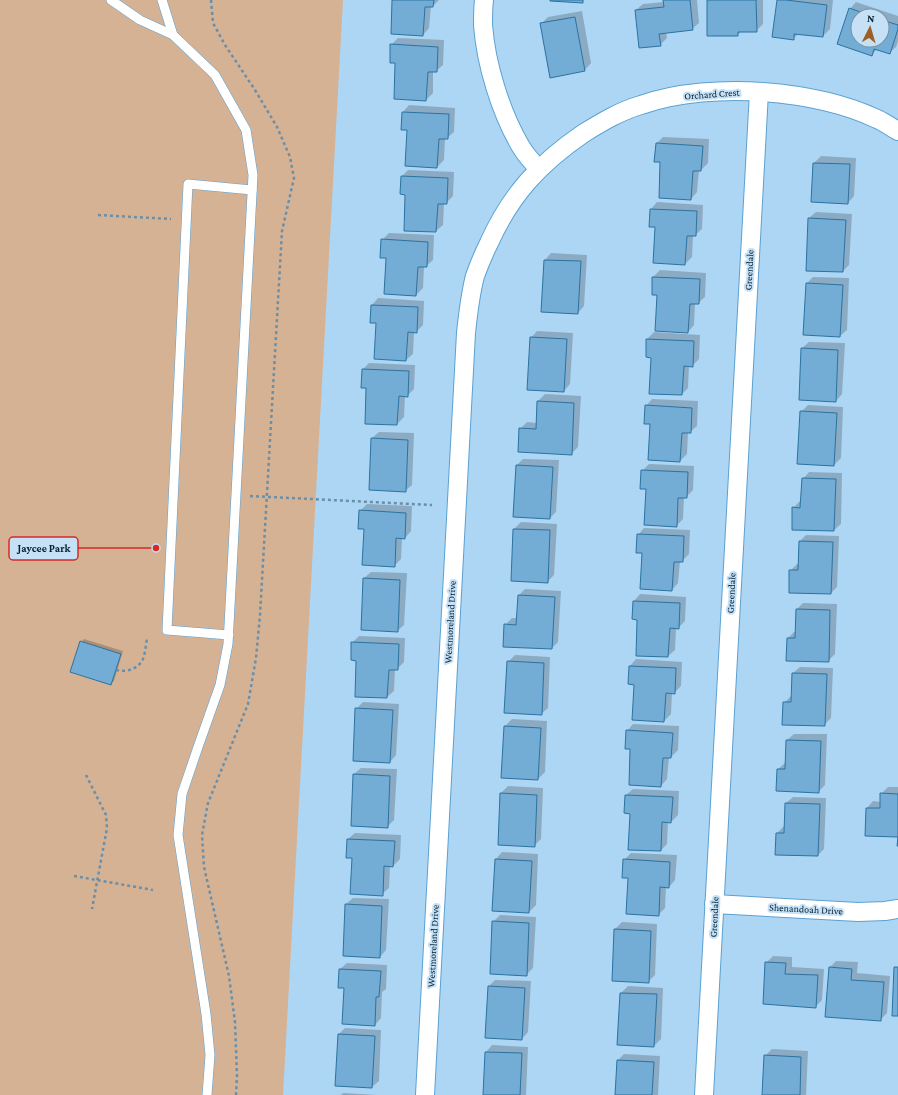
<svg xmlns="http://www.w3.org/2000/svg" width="898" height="1095" font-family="'Crimson Pro',serif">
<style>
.green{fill:#d6b295}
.shadow{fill:#0003;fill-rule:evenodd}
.building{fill:#73acd5;stroke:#2b73a1}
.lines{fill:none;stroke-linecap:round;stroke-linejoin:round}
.service-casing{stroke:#5ba1d1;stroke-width:10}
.minor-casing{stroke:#5ba1d1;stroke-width:20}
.path{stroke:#6a8fa8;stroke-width:2.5;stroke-dasharray:3 3;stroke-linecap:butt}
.service{stroke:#fff;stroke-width:9}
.minor{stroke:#fff;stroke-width:18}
.labels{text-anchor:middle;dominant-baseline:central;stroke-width:4;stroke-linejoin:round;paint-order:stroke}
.street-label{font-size:10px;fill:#032033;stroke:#c6e1f6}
.leader{fill:none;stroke:#d62828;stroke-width:1.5}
.callout-dot{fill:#d62828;stroke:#c6e1f6;stroke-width:1.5}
.callout{fill:#c6e1f6;stroke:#d62828;stroke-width:1.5}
.callout-label{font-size:11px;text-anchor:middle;font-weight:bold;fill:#032033}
</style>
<rect width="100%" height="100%" fill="#add6f4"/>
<polygon class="green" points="0,0 343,0 283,1095 0,1095"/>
<g class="shadow">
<polygon points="393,0 439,0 433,6 431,6 429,28 423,35"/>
<polygon points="665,0 697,0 699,23 692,29 666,32 667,38 660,45 636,10 643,4 664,2"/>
<polygon points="708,0 763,0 763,24 756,31 742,31 737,35"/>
<polygon points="778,0 833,0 830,29 823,36 799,33 793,39"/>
<path d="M856 2 898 16V41L896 47 889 53 877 49 872 55 838 43 850 9ZM858 16H882V40H858Z"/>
<polygon points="582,11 591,63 585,70 541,24 548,17"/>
<polygon points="398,38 444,40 443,65 436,71 433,71 433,93 426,100 396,62 391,45"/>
<polygon points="409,105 455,108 454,132 447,138 445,138 444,160 437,167 406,165 408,129 402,129 403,112"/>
<polygon points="663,137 709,139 708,163 701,170 699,170 697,192 691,199 661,161 656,144"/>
<polygon points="821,156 856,158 854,196 848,203 812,201 814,163"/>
<polygon points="408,170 454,172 453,196 446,203 444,203 443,225 436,231 406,194 402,176"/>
<polygon points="657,202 703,205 702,229 695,235 693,235 692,257 685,264 656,226 650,226 651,209"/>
<polygon points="816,212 852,214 849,265 843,271 809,218"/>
<polygon points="389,233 434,235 433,260 426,266 424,266 423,288 416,295 385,293 387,257 382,240"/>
<polygon points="551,253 587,255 584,306 578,313 542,311 545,260"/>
<polygon points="660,270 706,273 705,297 698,303 695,303 694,325 688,332 658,294 653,294 653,277"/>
<polygon points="813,277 849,278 847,330 840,336 807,283"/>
<polygon points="378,298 424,301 423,325 416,332 414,332 413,354 406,360 375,358 377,322 372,305"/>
<polygon points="537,331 573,333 570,384 564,391 531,338"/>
<polygon points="654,332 700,335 699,359 692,366 689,366 688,388 682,394 652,357 647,339"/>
<polygon points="809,342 845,343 842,394 836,401 802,348"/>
<polygon points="369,363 415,365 414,389 407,396 405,396 404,417 397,424 367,387 363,369"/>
<polygon points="545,394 581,396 578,447 571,454 520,429 527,422 537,423 538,401"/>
<polygon points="652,399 698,401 697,426 690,432 688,432 687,454 680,461 649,459 651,423 646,406"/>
<polygon points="808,405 843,407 841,458 834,465 801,412"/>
<polygon points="379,432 414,433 412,485 405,491 372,438"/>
<polygon points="523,459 559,460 556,512 550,518 517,465"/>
<polygon points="649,464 694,466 693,490 686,497 684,497 683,519 676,526 647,488 642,471"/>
<polygon points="809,472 842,473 841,524 834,530 793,508 800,501 802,501 803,479"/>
<polygon points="367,504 412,506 411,531 405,538 402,537 401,559 394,566 365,529 360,511"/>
<polygon points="521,522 557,524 554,575 547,582 514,529"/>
<polygon points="644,528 690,530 689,554 682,561 680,561 678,583 672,590 643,552 638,535"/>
<polygon points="806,535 839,536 837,587 831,593 790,571 797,564 799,564 800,541"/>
<polygon points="371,572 407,573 404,625 397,631 364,578"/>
<polygon points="525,589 561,591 558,642 552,648 505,625 512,618 518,618 519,595"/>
<polygon points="640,594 686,597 685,621 678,628 676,628 675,650 668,656 639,619 634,601"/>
<polygon points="803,603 837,604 835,654 828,661 788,638 794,632 796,632 797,609"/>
<polygon points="359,636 405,638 404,662 397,669 395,669 394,691 387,697 357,660 352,643"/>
<polygon points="84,639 123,651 114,681 111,684 81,642"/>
<polygon points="515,655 550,657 548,708 541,714 508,662"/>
<polygon points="636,659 682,662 681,686 674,693 672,692 671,714 664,721 635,684 630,666"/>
<polygon points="800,667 833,668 831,718 824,725 784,703 791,696 792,696 793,673"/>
<polygon points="363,702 399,704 396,755 390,762 356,709"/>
<polygon points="512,719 547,721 545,772 538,779 505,726"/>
<polygon points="633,724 679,726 678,750 671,757 669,757 667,779 661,786 632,748 627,731"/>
<polygon points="794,734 827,734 825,785 818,792 778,769 785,763 786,763 787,740"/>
<polygon points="361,768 397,769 394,820 387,827 354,774"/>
<polygon points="508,786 543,788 541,839 534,846 501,793"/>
<polygon points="888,787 898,787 898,836 867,808 873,801 881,802 881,794"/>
<polygon points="633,789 679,791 678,815 671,822 668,822 667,844 661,850 631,813 626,795"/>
<polygon points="793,797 826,798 824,849 818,855 776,854 777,833 784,826 785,826 786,803"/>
<polygon points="355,833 401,835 400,859 393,866 390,866 389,888 382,894 353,857 348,839"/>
<polygon points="502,852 538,854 536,905 529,912 496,859"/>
<polygon points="631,853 677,855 675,880 669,887 666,886 665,908 658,915 629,878 624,860"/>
<polygon points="353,898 389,899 386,950 380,957 346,904"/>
<polygon points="500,915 536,917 533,968 526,975 493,922"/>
<polygon points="622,922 657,924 655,975 648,982 615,929"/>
<polygon points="773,956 792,957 792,967 824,969 822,1000 815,1007 766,963"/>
<polygon points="836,961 858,962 857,973 890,976 887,1013 881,1019 830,967"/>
<polygon points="347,963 387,965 386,989 382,992 381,1018 375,1025 345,987 340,969"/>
<polygon points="495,980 531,981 528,1032 522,1039 489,986"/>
<polygon points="628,986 663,988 661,1039 654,1046 618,1044 621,993"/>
<polygon points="345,1028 381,1030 379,1081 372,1087 339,1034"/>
<polygon points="492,1045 528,1047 526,1095 484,1095 486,1052"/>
<polygon points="772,1049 808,1051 806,1095 763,1095 765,1056"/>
<polygon points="624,1054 660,1056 658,1095 616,1095 618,1060"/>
<polygon points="343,1093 378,1095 341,1095"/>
</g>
<g class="building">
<polygon points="392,0 434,0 433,7 425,7 423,36 391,34"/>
<polygon points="550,0 583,0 583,3 550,1"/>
<polygon points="663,0 690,0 693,30 659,34 661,46 639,48 635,10 664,7"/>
<polygon points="707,0 756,0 757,32 738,32 738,36 707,36"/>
<polygon points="777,0 786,0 827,5 823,37 794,34 794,40 772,37"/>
<polygon points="849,8 872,16 858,16 858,40 882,40 882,20 898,25 898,29 890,54 874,49 872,56 837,44"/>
<polygon points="575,17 585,71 550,78 540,23"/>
<polygon points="390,44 438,47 437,72 428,72 426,101 394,99 395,63 390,63"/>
<polygon points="402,112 449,114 448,139 439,139 437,168 405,166 407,130 401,130"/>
<polygon points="656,143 703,146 701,171 693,171 691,200 659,198 660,162 654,162"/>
<polygon points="813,163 850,164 848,204 811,202"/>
<polygon points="401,176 448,178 447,204 438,204 436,232 404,231 405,195 400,194"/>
<polygon points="650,209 697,211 696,236 687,236 685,265 653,263 655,227 649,227"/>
<polygon points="808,218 846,220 843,272 806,271"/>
<polygon points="381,239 428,242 427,267 418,267 416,296 384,294 386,258 380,258"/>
<polygon points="544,260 581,261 578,314 541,312"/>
<polygon points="652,277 700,279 699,304 690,304 688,333 655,331 657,295 652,295"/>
<polygon points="806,283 843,285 840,337 803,335"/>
<polygon points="371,305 418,307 417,333 408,332 406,361 374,359 376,323 370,323"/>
<polygon points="530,337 567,339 564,392 527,390"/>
<polygon points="646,339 694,341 693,367 684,366 682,395 649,394 651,358 646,357"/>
<polygon points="801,348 838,350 836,402 799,400"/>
<polygon points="362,369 409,371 408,397 399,396 397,425 365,424 366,388 361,388"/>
<polygon points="537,401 574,403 572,455 518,452 519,428 536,429"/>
<polygon points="645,405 692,408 691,433 682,433 680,462 648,460 650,424 644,424"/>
<polygon points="800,411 837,413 834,466 797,464"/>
<polygon points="371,438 408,440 406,492 369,490"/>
<polygon points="516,465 553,467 550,519 513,517"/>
<polygon points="641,470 688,472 687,498 678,498 677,527 644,525 646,489 640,489"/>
<polygon points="802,478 836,479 834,531 792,530 792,507 800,508"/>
<polygon points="359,510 406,513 405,539 396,538 395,567 362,565 364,529 358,529"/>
<polygon points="513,529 550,530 548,583 511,581"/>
<polygon points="637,534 684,536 683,562 674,562 672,591 640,589 642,553 636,553"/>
<polygon points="799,541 833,542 831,594 789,593 789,570 798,570"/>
<polygon points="363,578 400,580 398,632 361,630"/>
<polygon points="518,595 555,597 552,649 503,647 504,624 516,625"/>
<polygon points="633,601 680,603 679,629 670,628 668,657 636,656 637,620 632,619"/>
<polygon points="796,609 830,610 829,662 786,661 787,638 795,638"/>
<polygon points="80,641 121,654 111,685 70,672"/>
<polygon points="351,642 399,644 398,670 389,670 387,698 355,697 356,661 351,660"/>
<polygon points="507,661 544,663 542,715 504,713"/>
<polygon points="629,666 676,668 675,694 666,693 664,722 632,720 634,685 628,684"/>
<polygon points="792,673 827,674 825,726 782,725 783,702 791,702"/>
<polygon points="355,708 393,710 390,763 353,761"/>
<polygon points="504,726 541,728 538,780 501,778"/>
<polygon points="626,730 673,733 671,758 663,758 661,787 629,785 630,749 625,749"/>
<polygon points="786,740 821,741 819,793 776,791 777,769 785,769"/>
<polygon points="353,774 390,776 388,828 351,826"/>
<polygon points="500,793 537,795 535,847 498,845"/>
<polygon points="880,793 898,794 898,846 897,846 898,837 865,836 866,808 880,808"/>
<polygon points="625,795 673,797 671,823 662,822 661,851 628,850 630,814 624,813"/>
<polygon points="785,803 820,804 818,856 775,855 776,833 784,833"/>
<polygon points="347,839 395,841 393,867 384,866 383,896 350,894 352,858 346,858"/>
<polygon points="495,859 532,861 529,913 492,911"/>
<polygon points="623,859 670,862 669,888 660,887 659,916 626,914 628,878 622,878"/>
<polygon points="345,904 382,906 380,958 343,956"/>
<polygon points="492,921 529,923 527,976 490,974"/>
<polygon points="614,929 651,931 649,983 612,981"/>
<polygon points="765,962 786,963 785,974 818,975 816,1008 763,1004"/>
<polygon points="829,967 852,969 851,980 884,982 881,1021 825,1017"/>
<polygon points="894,967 898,967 898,1016 892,1016"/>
<polygon points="339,969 381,971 379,997 376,997 375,1026 342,1024 344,988 338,988"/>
<polygon points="488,986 525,988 522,1040 485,1038"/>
<polygon points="620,993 657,994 654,1047 617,1045"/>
<polygon points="338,1034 375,1036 372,1088 335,1086"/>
<polygon points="485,1052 522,1053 520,1095 483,1095"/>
<polygon points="764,1055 801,1057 800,1095 762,1095"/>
<polygon points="617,1060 654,1062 652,1095 615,1095"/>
</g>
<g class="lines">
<defs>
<g id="service">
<polyline points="111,0 140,20 173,35 215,75 246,130 253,175 228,644 220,685 198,747 182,794 178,835 206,1014 210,1055 207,1095"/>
<polyline points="162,0 173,35"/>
<polyline points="229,635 167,630 188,184 252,190"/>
</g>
<g id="minor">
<path d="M484 0C483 8 483 17 483 25 486 65 501 113 521 147 526 155 532 162 539 169"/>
<polyline points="714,904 858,912 885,911 898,909"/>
<path d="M425 1095 466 333C468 314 470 295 475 276 479 265 484 253 489 243 511 194 540 163 584 133 602 122 620 111 641 105 677 92 725 89 763 92 802 95 841 102 877 119 884 122 891 127 898 131"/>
<polyline points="704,1095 759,92"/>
</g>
</defs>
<use href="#service" class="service-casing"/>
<use href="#minor" class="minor-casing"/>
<g class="path">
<polyline points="211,0 213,23 225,45 255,90 277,127 290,157 294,178 282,231 260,615 256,658 248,704 208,803 202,835 204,867 229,976 235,1022 237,1076 236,1095"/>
<polyline points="98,215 171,219"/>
<polyline points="250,496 432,505"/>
<path d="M116 670C126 672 136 670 142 661 145 656 146 644 147 638"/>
<polyline points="86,775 106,815 107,828 92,909"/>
<polyline points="74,876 153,890"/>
</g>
<use href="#service" class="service"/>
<use href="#minor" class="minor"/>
</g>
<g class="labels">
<g class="street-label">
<text transform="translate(712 94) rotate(-4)">Orchard Crest</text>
<text transform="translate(749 270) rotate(-87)">Greendale</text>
<text transform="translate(731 593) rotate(-87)">Greendale</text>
<text transform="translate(450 622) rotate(-87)">Westmoreland Drive</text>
<text transform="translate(806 909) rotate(3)">Shenandoah Drive</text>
<text transform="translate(714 917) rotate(-87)">Greendale</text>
<text transform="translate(433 946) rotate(-87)">Westmoreland Drive</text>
</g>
</g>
<path class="leader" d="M156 548L78 548"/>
<circle class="callout-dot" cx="156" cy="548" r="4"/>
<rect class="callout" x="9" y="537" width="69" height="23" rx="4"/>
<g class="callout-label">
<text x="44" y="552">Jaycee Park</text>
</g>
<g transform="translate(870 28) rotate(5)"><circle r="19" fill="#c6e1f6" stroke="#7894a8"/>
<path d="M0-3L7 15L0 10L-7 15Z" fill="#9d5f24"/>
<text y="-6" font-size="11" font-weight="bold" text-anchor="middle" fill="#032033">N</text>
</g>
</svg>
